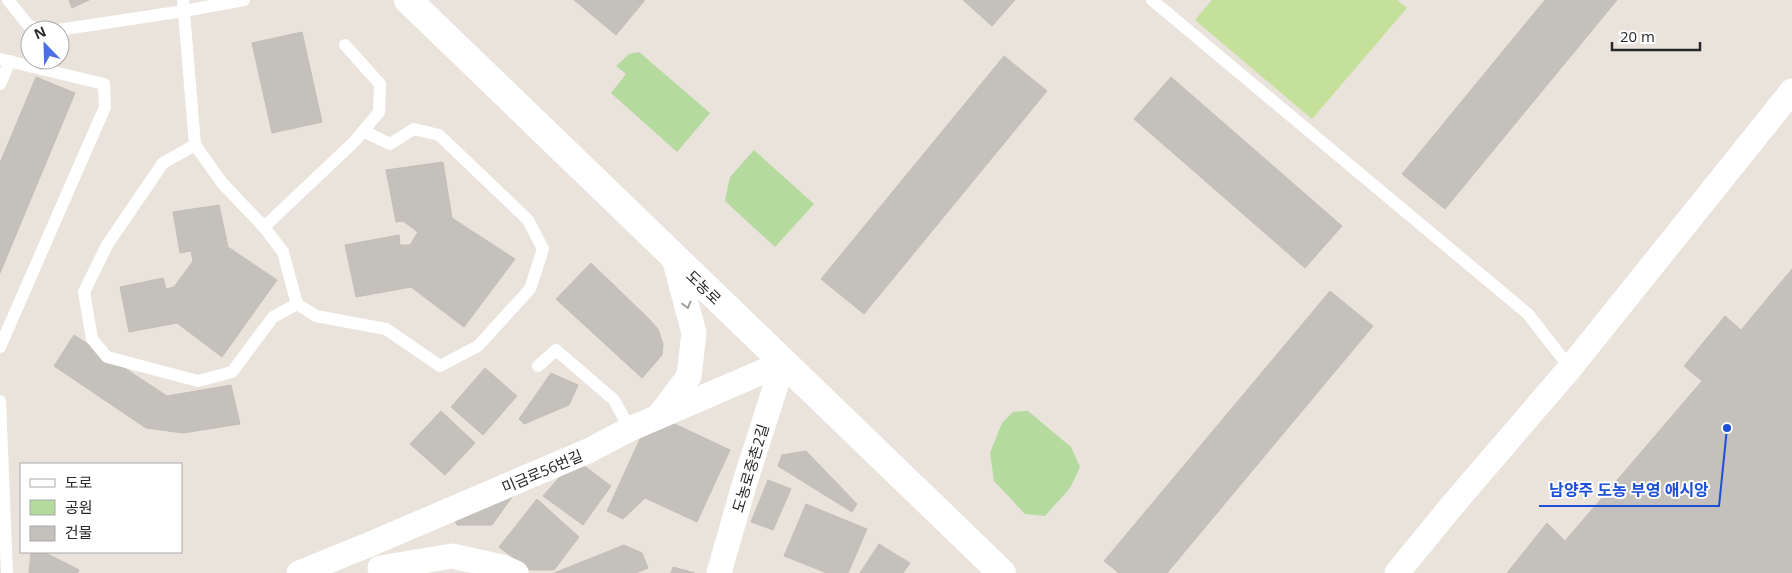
<svg xmlns="http://www.w3.org/2000/svg" width="1792" height="573" font-family="'Open Sans','Noto Sans KR',sans-serif">
<style>
.green{fill:#b4da9e}
.pitch{fill:#c5e09a}
.building{fill:#c4c0bb;stroke:#c4beb5}
.lines{fill:none;stroke-linecap:round;stroke-linejoin:round}
.lane{stroke:#fff;stroke-width:12}
.street{stroke:#fff;stroke-width:25}
.secondary{stroke:#fff;stroke-width:28}
.oneway{stroke:#9e9e9e}
.labels{text-anchor:middle;dominant-baseline:central;stroke-width:4;stroke-linejoin:round;paint-order:stroke}
.street-label{font-size:15px;fill:#282828;stroke:#fff}
.leader{fill:none;stroke:#1d4ed8;stroke-width:2}
.callout-dot{fill:#1d4ed8;stroke:#fff;stroke-width:2}
.callout-label{font-size:16px;text-anchor:middle;font-weight:bold;fill:#1d4ed8;stroke:#fff;stroke-width:4;stroke-linejoin:round;paint-order:stroke}
</style>
<rect width="100%" height="100%" fill="#e9e3db"/>
<g class="green">
<polygon points="639,52 710,113 677,152 611,93 626,74 616,66 629,54"/>
<polygon points="754,150 814,204 775,247 725,201 730,177"/>
<polygon points="1028,411 1071,447 1080,467 1070,488 1045,516 1025,514 994,481 990,453 1002,423 1013,412"/>
</g>
<polygon class="pitch" points="1212,0 1397,0 1407,8 1312,119 1195,20"/>
<g class="building">
<polygon points="69,0 89,0 72,8"/>
<polygon points="574,0 645,0 616,35"/>
<polygon points="963,0 1015,0 992,26"/>
<polygon points="1545,0 1617,0 1445,209 1402,174"/>
<polygon points="302,32 322,122 272,133 252,43"/>
<polygon points="1004,56 1047,91 864,314 821,279"/>
<polygon points="36,77 75,93 0,273 0,163"/>
<polygon points="1171,77 1342,226 1305,268 1134,119"/>
<polygon points="443,162 452,218 515,259 464,327 411,287 356,297 345,245 399,235 400,245 410,245 418,232 403,221 396,222 386,170"/>
<polygon points="219,205 228,247 277,280 222,357 177,323 129,332 120,287 163,278 166,289 174,287 193,261 191,251 180,253 173,212"/>
<polygon points="591,263 648,318 658,329 663,344 662,355 642,378 556,299"/>
<polygon points="1792,269 1792,573 1507,573 1547,523 1565,541 1702,381 1684,366 1725,316 1741,330"/>
<polygon points="1330,291 1373,326 1167,573 1119,573 1104,561"/>
<polygon points="74,335 167,396 231,385 240,424 183,433 146,428 54,366"/>
<polygon points="485,368 517,396 483,435 451,407"/>
<polygon points="551,373 578,385 569,405 524,424 519,419"/>
<polygon points="441,411 475,443 445,475 410,444"/>
<polygon points="664,419 730,450 697,522 645,498 623,519 607,511 646,426"/>
<polygon points="806,451 857,504 852,512 778,466 782,455"/>
<polygon points="583,465 611,486 583,525 543,496 563,473"/>
<polygon points="768,480 791,489 773,530 751,522"/>
<polygon points="522,483 492,525 457,525 451,513"/>
<polygon points="537,499 579,537 554,570 530,570 499,547"/>
<polygon points="806,504 867,529 848,573 827,573 784,556"/>
<polygon points="879,544 910,563 903,573 860,573"/>
<polygon points="624,545 642,553 648,568 636,573 554,573"/>
<polygon points="31,552 44,552 79,570 78,573 29,573"/>
<polygon points="673,567 695,573 671,573"/>
</g>
<g class="lines">
<g class="lane">
<polyline points="8,0 29,26 43,30"/>
<polyline points="183,0 195,145 223,184 264,227 355,141 379,112 380,84 345,45"/>
<polyline points="1152,0 1528,314 1570,368"/>
<polyline points="58,30 184,11 244,0"/>
<polyline points="0,59 104,84 105,107 0,347"/>
<polyline points="0,84 10,61"/>
<polyline points="195,145 163,163 107,245 84,292 92,339 107,357 198,381 232,372 273,317 297,304"/>
<polyline points="264,227 283,252 297,304 316,316 386,329 440,366 478,346 530,289 543,249 528,220 439,135 414,129 390,144 363,131"/>
<polyline points="538,366 556,350 614,400 630,429"/>
<polyline points="0,401 7,573"/>
</g>
<g class="street">
<polyline points="658,417 689,376 694,333 674,258"/>
<polyline points="380,568 452,556 502,567 516,573"/>
<polyline points="299,573 368,545 588,451 630,429 783,363"/>
<polyline points="719,573 745,482 783,363"/>
<polyline points="1397,573 1450,508 1570,368 1792,91"/>
</g>
<polyline class="secondary" points="408,0 1002,573"/>
</g>
<defs><path id="oneway-chevron" d="M-2-3.5L2.5 0L-2 3.5" fill="none" stroke-width="1.6" stroke-linecap="round" stroke-linejoin="round" transform="scale(1.25)"/></defs>
<use class="oneway" href="#oneway-chevron" transform="translate(687 305) rotate(75)"/>
<g class="labels">
<g class="street-label">
<text transform="translate(704 287) rotate(44)">도농로</text>
<text transform="translate(750 468) rotate(-73)">도농로중촌2길</text>
<text transform="translate(542 471) rotate(-23)">미금로56번길</text>
</g>
</g>
<path class="leader" d="M1727 428L1719 506H1539"/>
<circle class="callout-dot" cx="1727" cy="428" r="5"/>
<g class="callout-label">
<text x="1629" y="496">남양주 도농 부영 애시앙</text>
</g>
<rect x="20" y="463" width="162" height="90" fill="#ffffff" stroke="#a9a9a9"/>
<rect x="30" y="479" width="25" height="8" fill="#ffffff" stroke="#a9a9a9"/>
<text x="65" y="488" font-size="15" fill="#282828">도로</text>
<rect x="30" y="500" width="25" height="15" fill="#b4da9e" stroke="#a9a9a9"/>
<text x="65" y="513" font-size="15" fill="#282828">공원</text>
<rect x="30" y="526" width="25" height="15" fill="#c4c0bb" stroke="#a9a9a9"/>
<text x="65" y="538" font-size="15" fill="#282828">건물</text>
<g transform="translate(45 45) rotate(337)"><circle r="24" fill="#ffffff" stroke="#a9a9a9"/>
<path d="M0-4L9 19L0 12L-9 19Z" fill="#4d6ee4"/>
<text y="-8" font-size="14" font-weight="bold" text-anchor="middle" fill="#282828">N</text>
</g>
<path d="M1612 42v8h88v-8" fill="none" stroke="#282828" stroke-width="2.5"/>
<text x="1620" y="42" font-size="15" fill="#282828" stroke="#ffffff" stroke-width="4" paint-order="stroke">20 m</text>
</svg>
